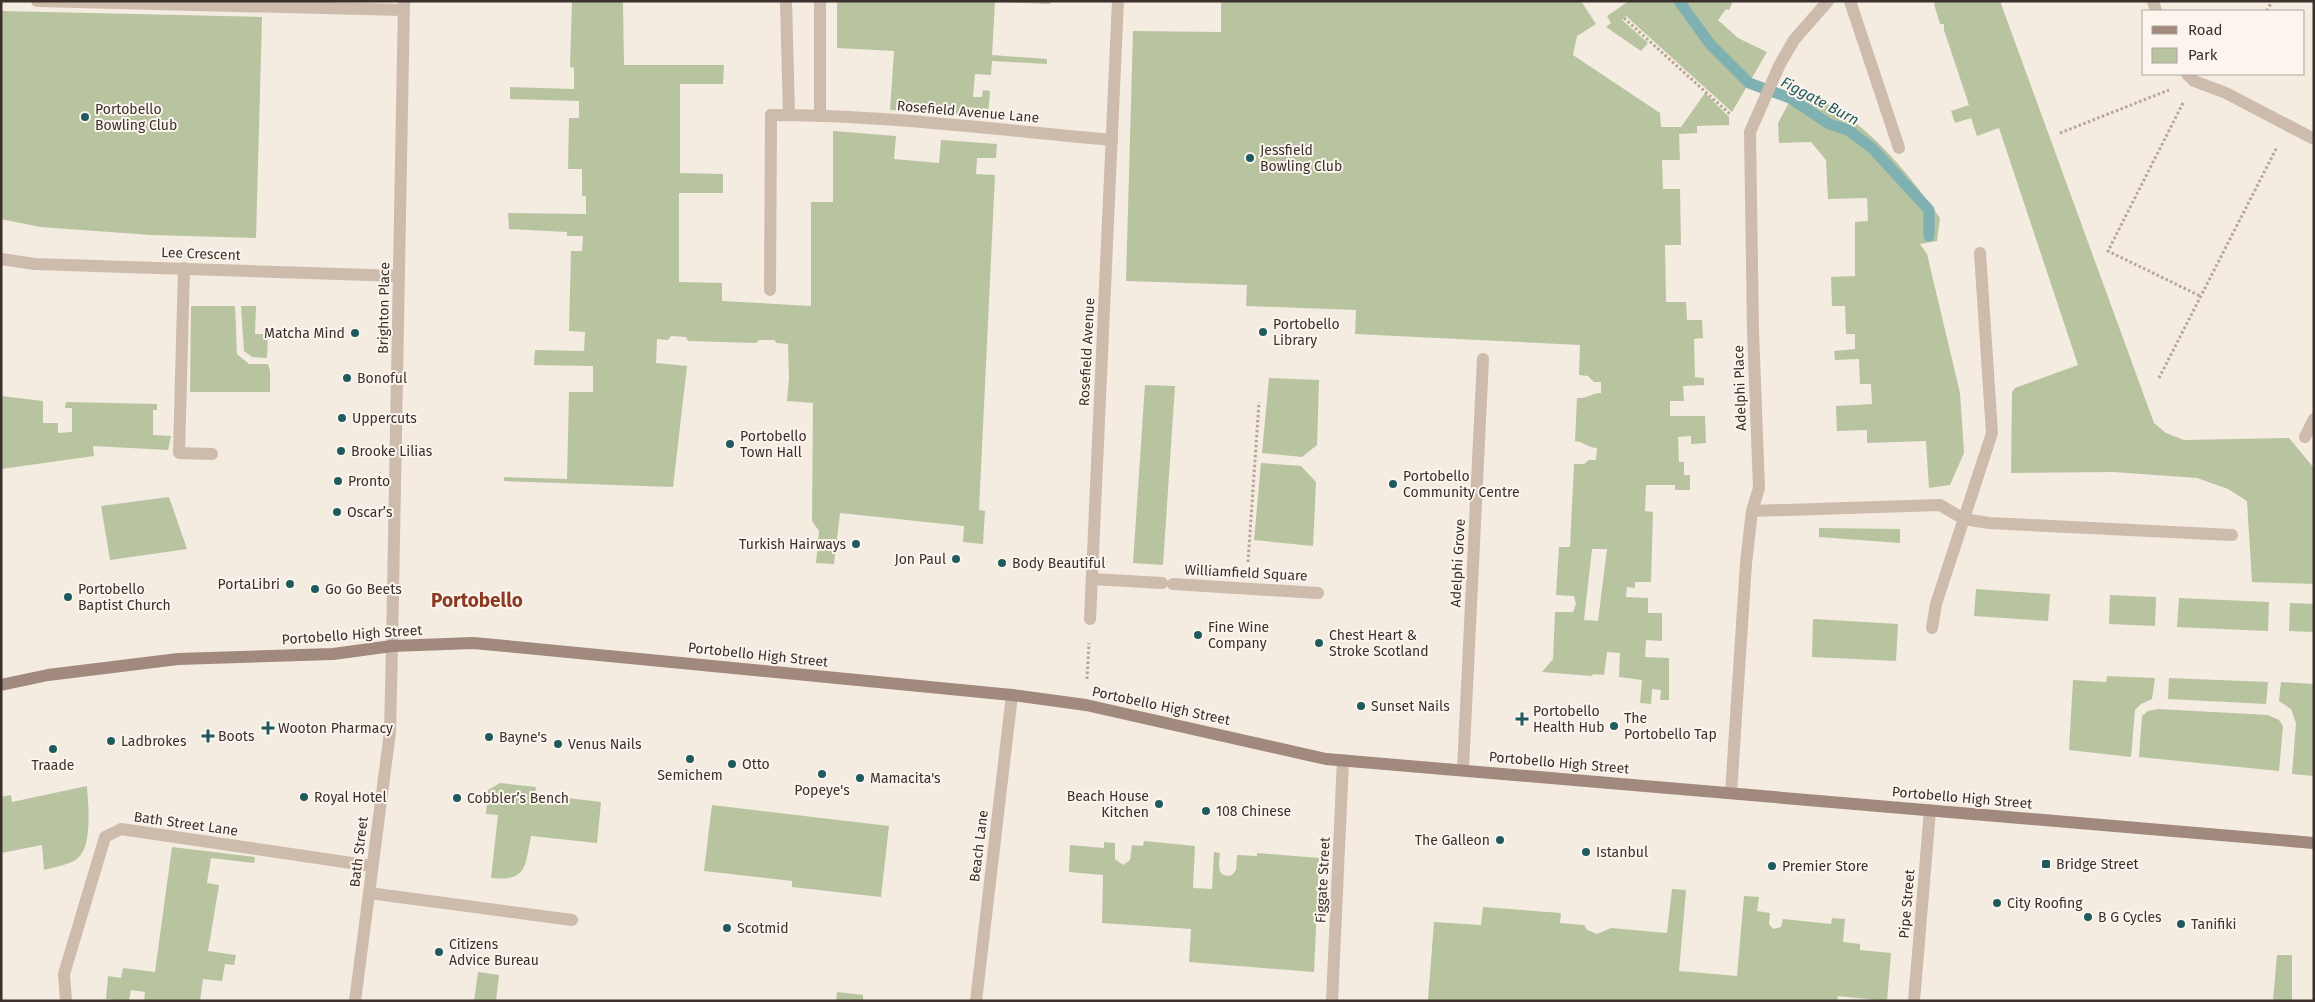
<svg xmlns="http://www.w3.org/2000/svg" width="2315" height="1002" font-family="'Fira Sans',sans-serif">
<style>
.green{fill:#b8c4a0;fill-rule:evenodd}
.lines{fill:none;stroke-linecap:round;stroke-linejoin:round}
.stream{stroke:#7fb0b2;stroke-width:11}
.path{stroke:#b9a596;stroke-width:3;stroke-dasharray:2.5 2.5;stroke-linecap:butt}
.service{stroke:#cdbbac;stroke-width:12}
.minor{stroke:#cdbbac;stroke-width:12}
.tertiary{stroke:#cdbbac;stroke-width:12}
.secondary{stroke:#a18a7d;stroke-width:12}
.poi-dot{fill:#1f5a5e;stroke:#fbf5ee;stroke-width:2}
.labels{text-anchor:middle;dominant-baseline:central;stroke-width:4;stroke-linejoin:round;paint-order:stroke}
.poi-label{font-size:14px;fill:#3b302b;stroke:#fbf5ee;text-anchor:start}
.street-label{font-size:14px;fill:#3b302b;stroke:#fbf5ee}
.water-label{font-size:15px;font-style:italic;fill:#1f5a5e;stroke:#fbf5ee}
.district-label{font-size:19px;font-weight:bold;fill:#8c3b22;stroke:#fbf5ee}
</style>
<rect width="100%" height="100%" fill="#f4ebe1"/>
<g class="green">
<polygon points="572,1 623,1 624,65 724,65 723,84 680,84 680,173 723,174 723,193 679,193 679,282 722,283 722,301 811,306 811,202 833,202 833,131 896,136 894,159 939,163 941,140 997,144 996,158 977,158 976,174 995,175 979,510 985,511 983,544 963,542 964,526 840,513 834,564 816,563 819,531 812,521 813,403 787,401 789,378 788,344 777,343 774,340 759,340 756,343 688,341 686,337 671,336 668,340 657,339 656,363 687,366 673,487 504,481 504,477 567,479 569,392 593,392 593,366 534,365 535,350 584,351 585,332 569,331 571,251 582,251 583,236 567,236 567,232 509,229 508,213 586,214 586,196 582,196 582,169 568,169 569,118 579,118 579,101 510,99 510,87 574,89 574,68 570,67"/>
<polygon points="837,1 1050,1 1050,4 995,2 992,55 1047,59 1047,64 992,61 991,75 975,74 973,97 982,97 983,90 990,91 988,116 890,110 894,51 837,48"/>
<path d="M1221 1H1581L1596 24 1577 36 1573 55 1660 113 1661 127H1681L1705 93 1729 117V125L1697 126V133L1679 134 1680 160H1662L1663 189H1680L1681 245H1665L1666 302H1686L1687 320H1702L1703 338 1694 339 1695 377 1704 378V385L1683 386 1684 401H1670V416H1705L1706 443 1691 444V436L1678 437 1679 462H1684V475H1690V490H1675V485H1646L1645 511 1653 512 1651 582H1635V588L1627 587 1626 597 1648 598V613H1662V641L1646 640 1645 657 1669 658V700H1660L1661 690 1652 689 1651 704 1640 703 1642 680 1619 677 1620 653 1607 652 1604 675 1593 674 1592 676 1542 672 1553 659 1555 612H1573L1576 604 1574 596 1556 595 1559 547H1570L1574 464H1584L1589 460H1596L1597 448C1589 448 1584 442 1575 441L1577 398C1587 399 1592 393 1601 393V382H1594L1588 376 1579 375 1580 345 1355 334 1356 310 1246 306 1247 285 1126 281 1133 31 1221 32ZM1592 549H1607L1598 621 1584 620Z"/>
<polygon points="1629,1 1733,1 1729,10 1726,9 1718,20 1738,38 1767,52 1732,112 1626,16 1622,20 1648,43 1641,51 1606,27 1611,23 1607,16"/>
<polygon points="1936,1 2000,1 2154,423 2166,433 2184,440 2289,438 2314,468 2314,584 2252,582 2247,501 2228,489 2197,478 2113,472 2011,473 2012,392 2015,388 2078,365 1999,128 1977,136 1971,118 1955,123 1951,111 1969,105 1944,30 1944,24 1940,24 1934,4"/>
<polygon points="1,11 262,17 256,238 151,235 40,227 1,219"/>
<path d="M1798 86C1816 97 1835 108 1853 121 1887 147 1916 184 1940 218L1937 241 1920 244 1927 254 1960 393 1964 453 1950 485 1929 488 1926 441 1867 443V430L1837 431 1836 406 1872 404 1871 384H1860L1859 359 1835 360 1834 351 1855 349V334H1846L1845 306H1832L1831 277 1855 276V222L1868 221 1867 198 1828 199 1826 160 1811 142 1779 143 1778 123Z"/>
<polygon points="191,306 235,306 237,354 249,364 268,364 270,371 270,392 190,392"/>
<polygon points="241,306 256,306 255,334 268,334 267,358 252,357 244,351"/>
<polygon points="1269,378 1319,380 1317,445 1302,457 1262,453"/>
<polygon points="1145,385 1175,386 1163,565 1133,563"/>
<polygon points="1,396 43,401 43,423 58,423 58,433 72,432 72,408 65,408 66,402 157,404 157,410 153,410 153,435 171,436 168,450 93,446 94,456 1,469"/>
<polygon points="1261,463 1301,466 1316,482 1313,546 1254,540"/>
<polygon points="169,497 187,549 110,560 101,506"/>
<polygon points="1819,528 1900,529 1900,543 1819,537"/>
<polygon points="1976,589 2050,594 2048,621 1974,616"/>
<polygon points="2110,595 2156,597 2155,626 2109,624"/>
<polygon points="2179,598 2269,602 2268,631 2177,627"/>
<polygon points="2290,603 2314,604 2314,632 2289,631"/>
<polygon points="1813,619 1898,624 1896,661 1812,657"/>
<polygon points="2107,676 2155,678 2152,699 2141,704 2135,710 2131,757 2069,750 2073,680 2106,682"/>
<polygon points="2169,678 2268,682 2266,704 2168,699"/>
<polygon points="2281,682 2314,684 2314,776 2292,774 2296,723 2291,709 2279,701"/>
<polygon points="2158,709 2268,715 2279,720 2283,726 2279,771 2139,757 2142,716 2148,711"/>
<path d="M500 783 536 787 535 794 601 802 597 843 531 836C525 865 528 882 491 878L498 815 486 814 488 790Z"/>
<path d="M87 786C88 804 93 845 78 858 70 865 54 867 44 870L42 845 1 853V797L11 795 12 802Z"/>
<polygon points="712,805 889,826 881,897 792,887 792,881 704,871"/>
<path d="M1144 841 1195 846 1193 888 1212 889 1214 852 1220 853C1219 864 1216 879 1232 875L1236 870 1237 855 1257 856V853L1319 858 1314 972 1189 962 1191 929 1102 923 1103 875 1069 872 1070 845 1104 848V842L1115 843V859L1123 865 1130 860 1132 845 1143 846Z"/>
<polygon points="172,847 255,857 254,863 211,858 207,883 219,885 208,951 236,955 234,965 225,964 222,981 203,979 200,1001 144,1001 145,992 131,990 129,1001 106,999 108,976 121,978 123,968 155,972"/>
<polygon points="1672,889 1686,890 1679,971 1737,976 1744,896 1759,897 1757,911 1770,913 1769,924 1773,929 1781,927 1783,919 1831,924 1832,918 1845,919 1843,942 1860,944 1860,950 1891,953 1887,1001 1838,996 1837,1001 1428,1000 1434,922 1481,925 1483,907 1561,913 1560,923 1584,925 1587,930 1597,934 1611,928 1667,933"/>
<polygon points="2277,955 2292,955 2292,1001 2273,1001"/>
<polygon points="478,972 499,975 496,1001 474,1001"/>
<polygon points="837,992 863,995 863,1001 836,1001"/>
</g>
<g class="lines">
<polyline class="stream" points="1679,1 1710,44 1749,83 1790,98 1829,124 1848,130 1872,148 1929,210 1929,236"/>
<g class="path">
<polyline points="2267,11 2272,1"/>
<polyline points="1624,18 1731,115"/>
<polyline points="2183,103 2108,251 2200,296"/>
<polyline points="2060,133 2169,90"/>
<polyline points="2159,378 2277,147"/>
<polyline points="1248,562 1259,402"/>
<polyline points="1087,679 1089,643"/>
</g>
<g class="service">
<polyline points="37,1 403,10"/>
<polyline points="820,1 820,115"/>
<polyline points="184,268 179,453 212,454"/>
<polyline points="770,290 771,115"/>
<polyline points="2305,437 2314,419"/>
<polyline points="1752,511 1940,505 1964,519 1989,523 2232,535"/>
<polyline points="1092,579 1162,583"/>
<polyline points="1173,584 1318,593"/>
<polyline points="1932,628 1936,604 1992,433 1980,253"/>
<polyline points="369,893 572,920"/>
<polyline points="66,1001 64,974 105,837 121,829 372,866"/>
</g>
<g class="minor">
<polyline points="786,1 789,115"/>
<polyline points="1850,1 1899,148"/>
<polyline points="2153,1 2156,11"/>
<polyline points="2187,74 2194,81 2226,93 2314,139"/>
<path d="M771 115C885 115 999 130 1112 140"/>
<polyline points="1,259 35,264 399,276"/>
<polyline points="1090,619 1118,1"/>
<polyline points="1463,769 1483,359"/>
<polyline points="1731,793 1746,563 1752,511 1759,488 1753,331 1750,132 1780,64 1794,40 1828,1"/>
<polyline points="355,1001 390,732 392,646"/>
<polyline points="976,1001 1012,695"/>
<polyline points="1332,1001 1343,760"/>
<polyline points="1914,1001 1930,810"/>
</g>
<polyline class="tertiary" points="392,646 404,1"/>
<polyline class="secondary" points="1,685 48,675 178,659 333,654 392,646 473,643 506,646 1012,695 1086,705 1326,759 2314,843"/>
</g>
<g class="poi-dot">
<circle cx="85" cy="117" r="5"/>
<circle cx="1250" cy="158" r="5"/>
<circle cx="1263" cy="332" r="5"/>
<circle cx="355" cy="333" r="5"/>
<circle cx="347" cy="378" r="5"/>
<circle cx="342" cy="418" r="5"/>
<circle cx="730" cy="444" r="5"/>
<circle cx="341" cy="451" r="5"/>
<circle cx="338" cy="481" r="5"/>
<circle cx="1393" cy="484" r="5"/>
<circle cx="337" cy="512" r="5"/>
<circle cx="856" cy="544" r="5"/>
<circle cx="956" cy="559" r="5"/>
<circle cx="1002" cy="563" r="5"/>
<circle cx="290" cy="584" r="5"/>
<circle cx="315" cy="589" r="5"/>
<circle cx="68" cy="597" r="5"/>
<circle cx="1198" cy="635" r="5"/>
<circle cx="1319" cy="643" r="5"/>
<circle cx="1361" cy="706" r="5"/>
<path d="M1519.5 711.5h5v5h5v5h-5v5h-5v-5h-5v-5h5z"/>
<circle cx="1614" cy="726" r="5"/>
<path d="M265.5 720.5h5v5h5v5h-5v5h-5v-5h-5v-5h5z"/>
<path d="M205.5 728.5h5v5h5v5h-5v5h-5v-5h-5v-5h5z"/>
<circle cx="489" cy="737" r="5"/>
<circle cx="111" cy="741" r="5"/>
<circle cx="558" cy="744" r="5"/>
<circle cx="53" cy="749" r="5"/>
<circle cx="690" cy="759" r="5"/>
<circle cx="732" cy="764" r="5"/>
<circle cx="822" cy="774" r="5"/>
<circle cx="860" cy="778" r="5"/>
<circle cx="304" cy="797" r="5"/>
<circle cx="457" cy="798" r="5"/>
<circle cx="1159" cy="804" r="5"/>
<circle cx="1206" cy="811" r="5"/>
<circle cx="1500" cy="840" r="5"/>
<circle cx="1586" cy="852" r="5"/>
<rect x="2041" y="859" width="10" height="10" rx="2.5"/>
<circle cx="1772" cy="866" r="5"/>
<circle cx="1997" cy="903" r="5"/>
<circle cx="2088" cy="917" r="5"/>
<circle cx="2181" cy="924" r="5"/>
<circle cx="727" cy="928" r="5"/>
<circle cx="439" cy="952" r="5"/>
</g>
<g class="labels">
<g class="poi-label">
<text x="95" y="109">Portobello<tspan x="95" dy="16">Bowling Club</tspan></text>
<text x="1260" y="150">Jessfield<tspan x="1260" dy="16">Bowling Club</tspan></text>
<text x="1273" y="324">Portobello<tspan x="1273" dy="16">Library</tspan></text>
<text x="345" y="333" text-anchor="end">Matcha Mind</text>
<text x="357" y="378">Bonoful</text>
<text x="352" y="418">Uppercuts</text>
<text x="740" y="436">Portobello<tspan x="740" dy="16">Town Hall</tspan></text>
<text x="351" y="451">Brooke Lilias</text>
<text x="1403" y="476">Portobello<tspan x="1403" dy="16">Community Centre</tspan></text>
<text x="348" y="481">Pronto</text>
<text x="347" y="512">Oscar’s</text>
<text x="846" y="544" text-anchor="end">Turkish Hairways</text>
<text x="946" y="559" text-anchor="end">Jon Paul</text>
<text x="1012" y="563">Body Beautiful</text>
<text x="280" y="584" text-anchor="end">PortaLibri</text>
<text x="78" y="589">Portobello<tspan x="78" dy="16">Baptist Church</tspan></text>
<text x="325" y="589">Go Go Beets</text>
<text x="1208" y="627">Fine Wine<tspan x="1208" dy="16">Company</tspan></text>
<text x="1329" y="635">Chest Heart &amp;<tspan x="1329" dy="16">Stroke Scotland</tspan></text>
<text x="1371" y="706">Sunset Nails</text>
<text x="1533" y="711">Portobello<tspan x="1533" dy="16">Health Hub</tspan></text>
<text x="1624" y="718">The<tspan x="1624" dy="16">Portobello Tap</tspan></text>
<text x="278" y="728">Wooton Pharmacy</text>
<text x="218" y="736">Boots</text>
<text x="499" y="737">Bayne's</text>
<text x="121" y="741">Ladbrokes</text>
<text x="568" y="744">Venus Nails</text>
<text x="742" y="764">Otto</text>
<text x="53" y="765" text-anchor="middle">Traade</text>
<text x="690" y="775" text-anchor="middle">Semichem</text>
<text x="870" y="778">Mamacita's</text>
<text x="822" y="790" text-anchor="middle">Popeye's</text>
<text x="1149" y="796" text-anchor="end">Beach House<tspan x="1149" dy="16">Kitchen</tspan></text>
<text x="314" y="797">Royal Hotel</text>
<text x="467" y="798">Cobbler’s Bench</text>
<text x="1216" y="811">108 Chinese</text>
<text x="1490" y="840" text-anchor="end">The Galleon</text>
<text x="1596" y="852">Istanbul</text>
<text x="2056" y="864">Bridge Street</text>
<text x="1782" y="866">Premier Store</text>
<text x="2007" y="903">City Roofing</text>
<text x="2098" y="917">B G Cycles</text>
<text x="2191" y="924">Tanifiki</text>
<text x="737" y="928">Scotmid</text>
<text x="449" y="944">Citizens<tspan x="449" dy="16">Advice Bureau</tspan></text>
</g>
<g class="street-label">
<text transform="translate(968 112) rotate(5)">Rosefield Avenue Lane</text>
<text transform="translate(201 254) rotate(2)">Lee Crescent</text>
<text transform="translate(384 308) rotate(-89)">Brighton Place</text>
<text transform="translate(1087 352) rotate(-87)">Rosefield Avenue</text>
<text transform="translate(1740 388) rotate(-92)">Adelphi Place</text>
<text transform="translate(1458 563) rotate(-87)">Adelphi Grove</text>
<text transform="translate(1246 573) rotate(3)">Williamfield Square</text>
<text transform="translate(352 635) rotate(-4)">Portobello High Street</text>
<text transform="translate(758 655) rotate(6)">Portobello High Street</text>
<text transform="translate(1161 706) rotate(12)">Portobello High Street</text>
<text transform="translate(1559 763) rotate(5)">Portobello High Street</text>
<text transform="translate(1962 798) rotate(5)">Portobello High Street</text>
<text transform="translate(186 824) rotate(8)">Bath Street Lane</text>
<text transform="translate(979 846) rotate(-83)">Beach Lane</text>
<text transform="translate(359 852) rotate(-83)">Bath Street</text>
<text transform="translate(1323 880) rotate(-87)">Figgate Street</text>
<text transform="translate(1907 904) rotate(-85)">Pipe Street</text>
</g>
<g class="water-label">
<text transform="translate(1820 101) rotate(28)">Figgate Burn</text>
</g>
<g class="district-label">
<text x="477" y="600">Portobello</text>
</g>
</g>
<rect width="2315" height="1002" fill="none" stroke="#3b302b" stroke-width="5"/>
<rect x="2142" y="10" width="162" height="65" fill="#fbf5ee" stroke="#aea6a0"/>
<rect x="2152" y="26" width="25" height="8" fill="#a18a7d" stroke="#aea6a0"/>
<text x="2188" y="35" font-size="15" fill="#3b302b">Road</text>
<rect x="2152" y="48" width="25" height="15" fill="#b8c4a0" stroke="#aea6a0"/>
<text x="2188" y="60" font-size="15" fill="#3b302b">Park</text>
</svg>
